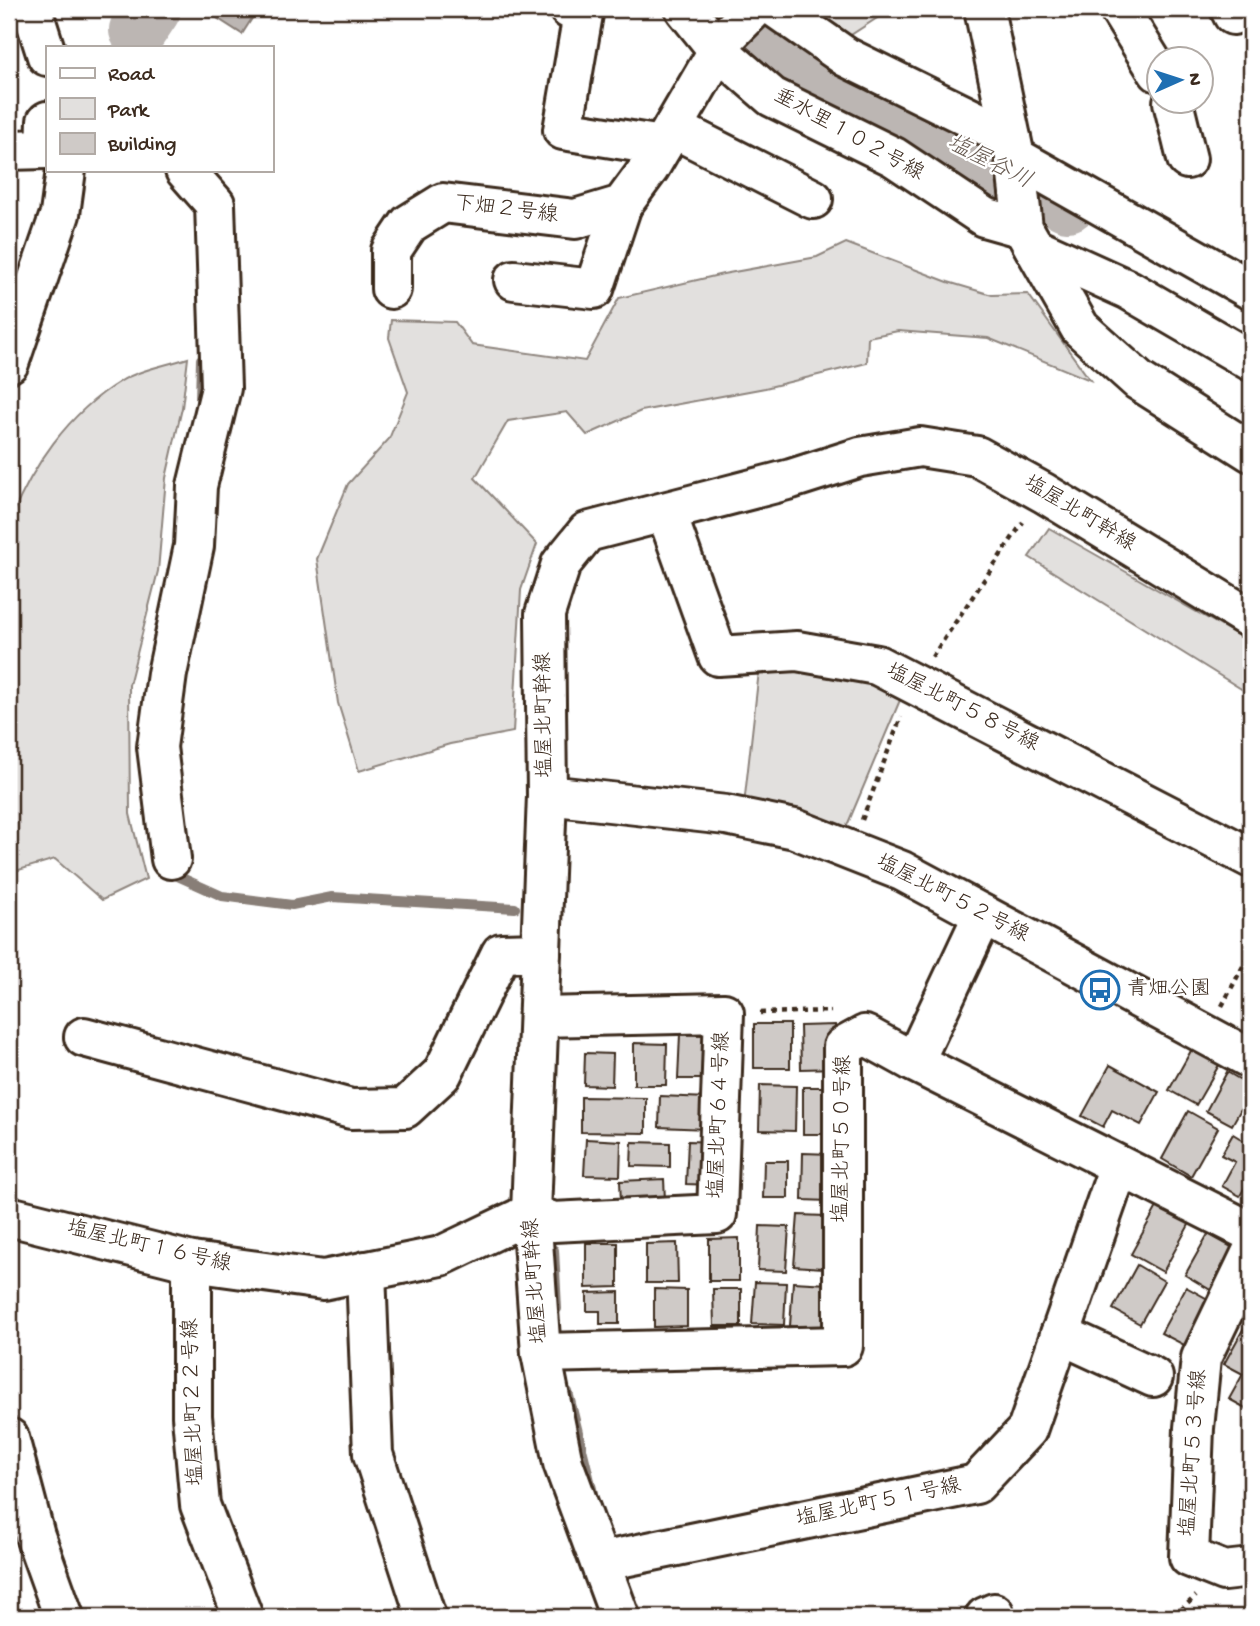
<svg xmlns="http://www.w3.org/2000/svg" width="1260" height="1626" font-family="'Gochi Hand','Klee One',sans-serif">
<style>
.green{fill:#e2e0de;stroke:#8e857e;stroke-width:2}
.water{fill:#bcb6b3;stroke:#887e77;stroke-width:2}
.lines{fill:none;stroke-linecap:round;stroke-linejoin:round}
.stream{stroke:#887e77;stroke-width:10}
.river{stroke:#bcb6b3;stroke-width:58}
.building{fill:#cfcac7;stroke:#3b2a1e;stroke-width:2}
.minor-casing{stroke:#3b2a1e;stroke-width:44}
.path{stroke:#3b2a1e;stroke-width:4.5;stroke-dasharray:5 5;stroke-linecap:butt}
.minor{stroke:#fff;stroke-width:38}
.labels{text-anchor:middle;dominant-baseline:central;stroke-width:5;stroke-linejoin:round;paint-order:stroke}
.street-label{font-size:21px;fill:#3b2a1e;stroke:#fff}
.poi-label{font-size:21px;fill:#3b2a1e;stroke:#fff;text-anchor:start}
.water-label{font-size:23px;font-style:italic;fill:#685b52;stroke:#fff}
</style>
<rect width="100%" height="100%" fill="#fff"/>
<filter id="ink" filterUnits="userSpaceOnUse"><feTurbulence type="fractalNoise" baseFrequency=".0143" numOctaves="2"/><feDisplacementMap in="SourceGraphic" scale="14" xChannelSelector="R" yChannelSelector="G"/><feConvolveMatrix kernelMatrix="1 2 1 2 8 2 1 2 1" color-interpolation-filters="sRGB"/></filter>
<g filter="url(#ink)">
<g class="green">
<polygon points="795,9 891,9 843,40"/>
<polygon points="846,243 948,282 992,295 1028,294 1090,380 988,338 898,331 868,337 867,363 765,388 641,411 587,435 567,412 508,421 475,478 537,544 521,590 513,732 450,744 359,771 338,703 317,559 348,484 389,439 408,392 389,338 391,320 455,322 472,345 585,361 619,298 723,274 817,257"/>
<path d="M188 358 182 408 166 478 158 571 129 685 130 814 146 879 102 900 55 859 9 873V524C31 467 68 413 121 381 138 370 168 365 188 358Z"/>
<polygon points="1049,528 1251,643 1251,695 1029,557"/>
<polygon points="808,669 861,678 903,693 846,828 744,805 759,671"/>
</g>
<polygon class="water" points="203,9 258,9 242,34"/>
<g class="lines">
<g class="stream">
<polyline points="200,403 201,359"/>
<polyline points="167,869 173,874 222,896 292,905 332,897 515,908"/>
<polyline points="554,1250 557,1309"/>
<polyline points="568,1392 593,1493"/>
</g>
<g class="river">
<polyline points="735,9 754,30 978,160 1068,203"/>
<polyline points="138,30 152,9"/>
</g>
</g>
<g class="building">
<rect x="754" y="1024" width="36" height="44"/>
<polygon points="835,1025 836,1068 801,1069 800,1026"/>
<polygon points="680,1034 710,1035 709,1079 678,1079"/>
<polygon points="634,1043 667,1044 666,1085 634,1085"/>
<polygon points="1192,1049 1219,1065 1196,1105 1169,1090"/>
<polygon points="585,1053 613,1054 612,1086 584,1085"/>
<polygon points="1110,1065 1159,1092 1141,1125 1112,1110 1103,1127 1082,1116"/>
<polygon points="1227,1072 1251,1086 1251,1091 1232,1125 1206,1111"/>
<polygon points="760,1085 796,1086 795,1131 759,1130"/>
<rect x="803" y="1087" width="31" height="47"/>
<polygon points="660,1096 708,1098 707,1129 659,1127"/>
<polygon points="581,1097 646,1098 646,1133 581,1132"/>
<polygon points="1188,1111 1218,1128 1191,1176 1162,1159"/>
<polygon points="1233,1134 1251,1145 1251,1176 1240,1196 1222,1186 1235,1162 1221,1155"/>
<polygon points="586,1139 621,1141 620,1176 584,1175"/>
<polygon points="688,1141 715,1142 713,1185 686,1184"/>
<polygon points="632,1142 670,1143 670,1167 631,1166"/>
<polygon points="803,1153 831,1154 829,1201 802,1200"/>
<polygon points="764,1161 788,1161 788,1198 763,1198"/>
<polygon points="664,1179 665,1200 621,1202 620,1181"/>
<polygon points="1158,1205 1190,1223 1163,1272 1131,1254"/>
<polygon points="798,1215 826,1216 823,1268 794,1266"/>
<polygon points="760,1226 789,1227 786,1271 758,1270"/>
<polygon points="1208,1234 1237,1250 1214,1292 1185,1275"/>
<polygon points="739,1238 739,1281 709,1281 709,1239"/>
<polygon points="586,1243 618,1243 618,1287 586,1288"/>
<polygon points="677,1243 678,1283 646,1283 646,1244"/>
<polygon points="1137,1265 1164,1281 1140,1324 1113,1309"/>
<polygon points="755,1282 786,1283 784,1325 752,1324"/>
<polygon points="793,1282 828,1284 826,1328 790,1326"/>
<polygon points="1186,1287 1213,1302 1188,1347 1161,1333"/>
<polygon points="654,1289 687,1290 687,1326 654,1327"/>
<polygon points="713,1289 741,1289 741,1326 714,1326"/>
<polygon points="619,1292 619,1324 600,1324 600,1311 587,1311 587,1293"/>
<polygon points="1247,1322 1251,1325 1251,1411 1229,1399 1243,1374 1224,1364"/>
</g>
<g class="lines">
<defs>
<g id="minor">
<polyline points="32,9 47,56"/>
<polyline points="569,9 583,14 563,130 662,146"/>
<polyline points="685,9 718,50 772,97 894,157 984,217 1023,228"/>
<polyline points="777,9 846,57 1011,138"/>
<polyline points="984,9 1015,157 1023,228 1080,328 1139,381 1251,452"/>
<polyline points="1119,9 1158,72"/>
<polyline points="1230,9 1233,15"/>
<polyline points="1173,102 1187,159"/>
<polyline points="673,128 813,199"/>
<polyline points="9,150 46,149 47,121"/>
<polyline points="1015,157 1251,290"/>
<polyline points="1034,247 1129,290 1251,361"/>
<polyline points="514,280 594,289 622,205"/>
<polyline points="391,289 391,251 409,224 443,203 575,219 622,205 650,167 726,37 754,9"/>
<polyline points="9,363 60,214 66,170"/>
<polyline points="666,512 718,656 797,651 877,665 1251,858"/>
<polyline points="547,795 726,815 795,829 902,871 1251,1059"/>
<polyline points="171,859 157,747 167,674 194,546 197,486 221,388 215,204 185,170"/>
<polyline points="84,1037 351,1109 405,1108 442,1074 501,953 541,952"/>
<polyline points="914,1062 983,915"/>
<polyline points="9,1216 192,1262 323,1280 441,1256 531,1213 553,1222 717,1214 724,1013 539,1017"/>
<polyline points="1251,1254 1201,1358 1194,1428 1189,1557 1224,1571 1251,1568"/>
<polyline points="192,1262 192,1416 200,1505 243,1617"/>
<polyline points="366,1271 373,1454 426,1617"/>
<polyline points="1060,1334 1153,1377"/>
<polyline points="541,1353 843,1346 843,1047 865,1035 914,1062 1251,1232"/>
<polyline points="9,1438 35,1536 64,1617"/>
<polyline points="600,1562 976,1484 1027,1430 1119,1166"/>
<polyline points="620,1617 563,1463 541,1353 531,1213 547,795 545,614 561,564 587,532 791,479 860,457 920,447 977,456 1044,493 1251,619"/>
<polyline points="985,1617 994,1613"/>
</g>
</defs>
<use href="#minor" class="minor-casing"/>
<g class="path">
<polyline points="932,657 1023,522"/>
<polyline points="862,820 901,717"/>
<polyline points="1222,1006 1251,951"/>
<polyline points="760,1013 831,1011"/>
<polyline points="1173,1617 1196,1596"/>
</g>
<use href="#minor" class="minor"/>
</g>
</g>
<defs>
<symbol id="bus-ring" viewBox="-11 -11 22 22"><circle r="9.5" fill="#fff" stroke="#1f6fb2" stroke-width="1.5"/><path d="M-5-6H5V4H4V6H2V4H-2V6H-4V4H-5ZM-3.5-4V0h7V-4ZM-3.5 1.2v1.5H-2V1.2ZM2 1.2v1.5H3.5V1.2Z" fill="#1f6fb2"/></symbol>
</defs>
<g fill-rule="evenodd">
<use href="#bus-ring" x="1078" y="968" width="44" height="44"/>
</g>
<g class="labels">
<g class="street-label">
<text transform="translate(848 136) rotate(29)">垂水里１０２号線</text>
<text transform="translate(506 211) rotate(7)">下畑２号線</text>
<text transform="translate(1079 515) rotate(31)">塩屋北町幹線</text>
<text transform="translate(962 709) rotate(27)">塩屋北町５８号線</text>
<text transform="translate(546 715) rotate(-91)">塩屋北町幹線</text>
<text transform="translate(952 900) rotate(27)">塩屋北町５２号線</text>
<text transform="translate(721 1115) rotate(-88)">塩屋北町６４号線</text>
<text transform="translate(844 1139) rotate(-89)">塩屋北町５０号線</text>
<text transform="translate(149 1248) rotate(13)">塩屋北町１６号線</text>
<text transform="translate(537 1281) rotate(-94)">塩屋北町幹線</text>
<text transform="translate(195 1402) rotate(-92)">塩屋北町２２号線</text>
<text transform="translate(1195 1453) rotate(-86)">塩屋北町５３号線</text>
<text transform="translate(879 1504) rotate(-12)">塩屋北町５１号線</text>
</g>
<g class="poi-label">
<text x="1127" y="990">青畑公園</text>
</g>
<g class="water-label">
<text transform="translate(989 163) rotate(27)">塩屋谷川</text>
</g>
</g>
<rect width="1260" height="1626" fill="none" stroke="#fff" stroke-width="35"/>
<rect x="18" y="18" width="1225" height="1591" fill="none" stroke="#3b2a1e" stroke-width="2.5" filter="url(#ink)"/>
<rect x="46" y="46" width="228" height="126" fill="#ffffff" stroke="#b1aaa5" stroke-width="2"/>
<rect x="60" y="68" width="35" height="10" fill="#ffffff" stroke="#b1aaa5" stroke-width="2"/>
<text x="108" y="80" font-size="21" fill="#3b2a1e">Road</text>
<rect x="60" y="98" width="35" height="21" fill="#e2e0de" stroke="#b1aaa5" stroke-width="2"/>
<text x="108" y="116" font-size="21" fill="#3b2a1e">Park</text>
<rect x="60" y="133" width="35" height="21" fill="#cfcac7" stroke="#b1aaa5" stroke-width="2"/>
<text x="108" y="150" font-size="21" fill="#3b2a1e">Building</text>
<g transform="translate(1180 80) rotate(87)"><circle r="33" fill="#ffffff" stroke="#b1aaa5" stroke-width="2"/>
<path d="M0-5L12 26L0 18L-12 26Z" fill="#1f6fb2"/>
<text y="-10" font-size="19" font-weight="bold" text-anchor="middle" fill="#3b2a1e">N</text>
</g>
</svg>
